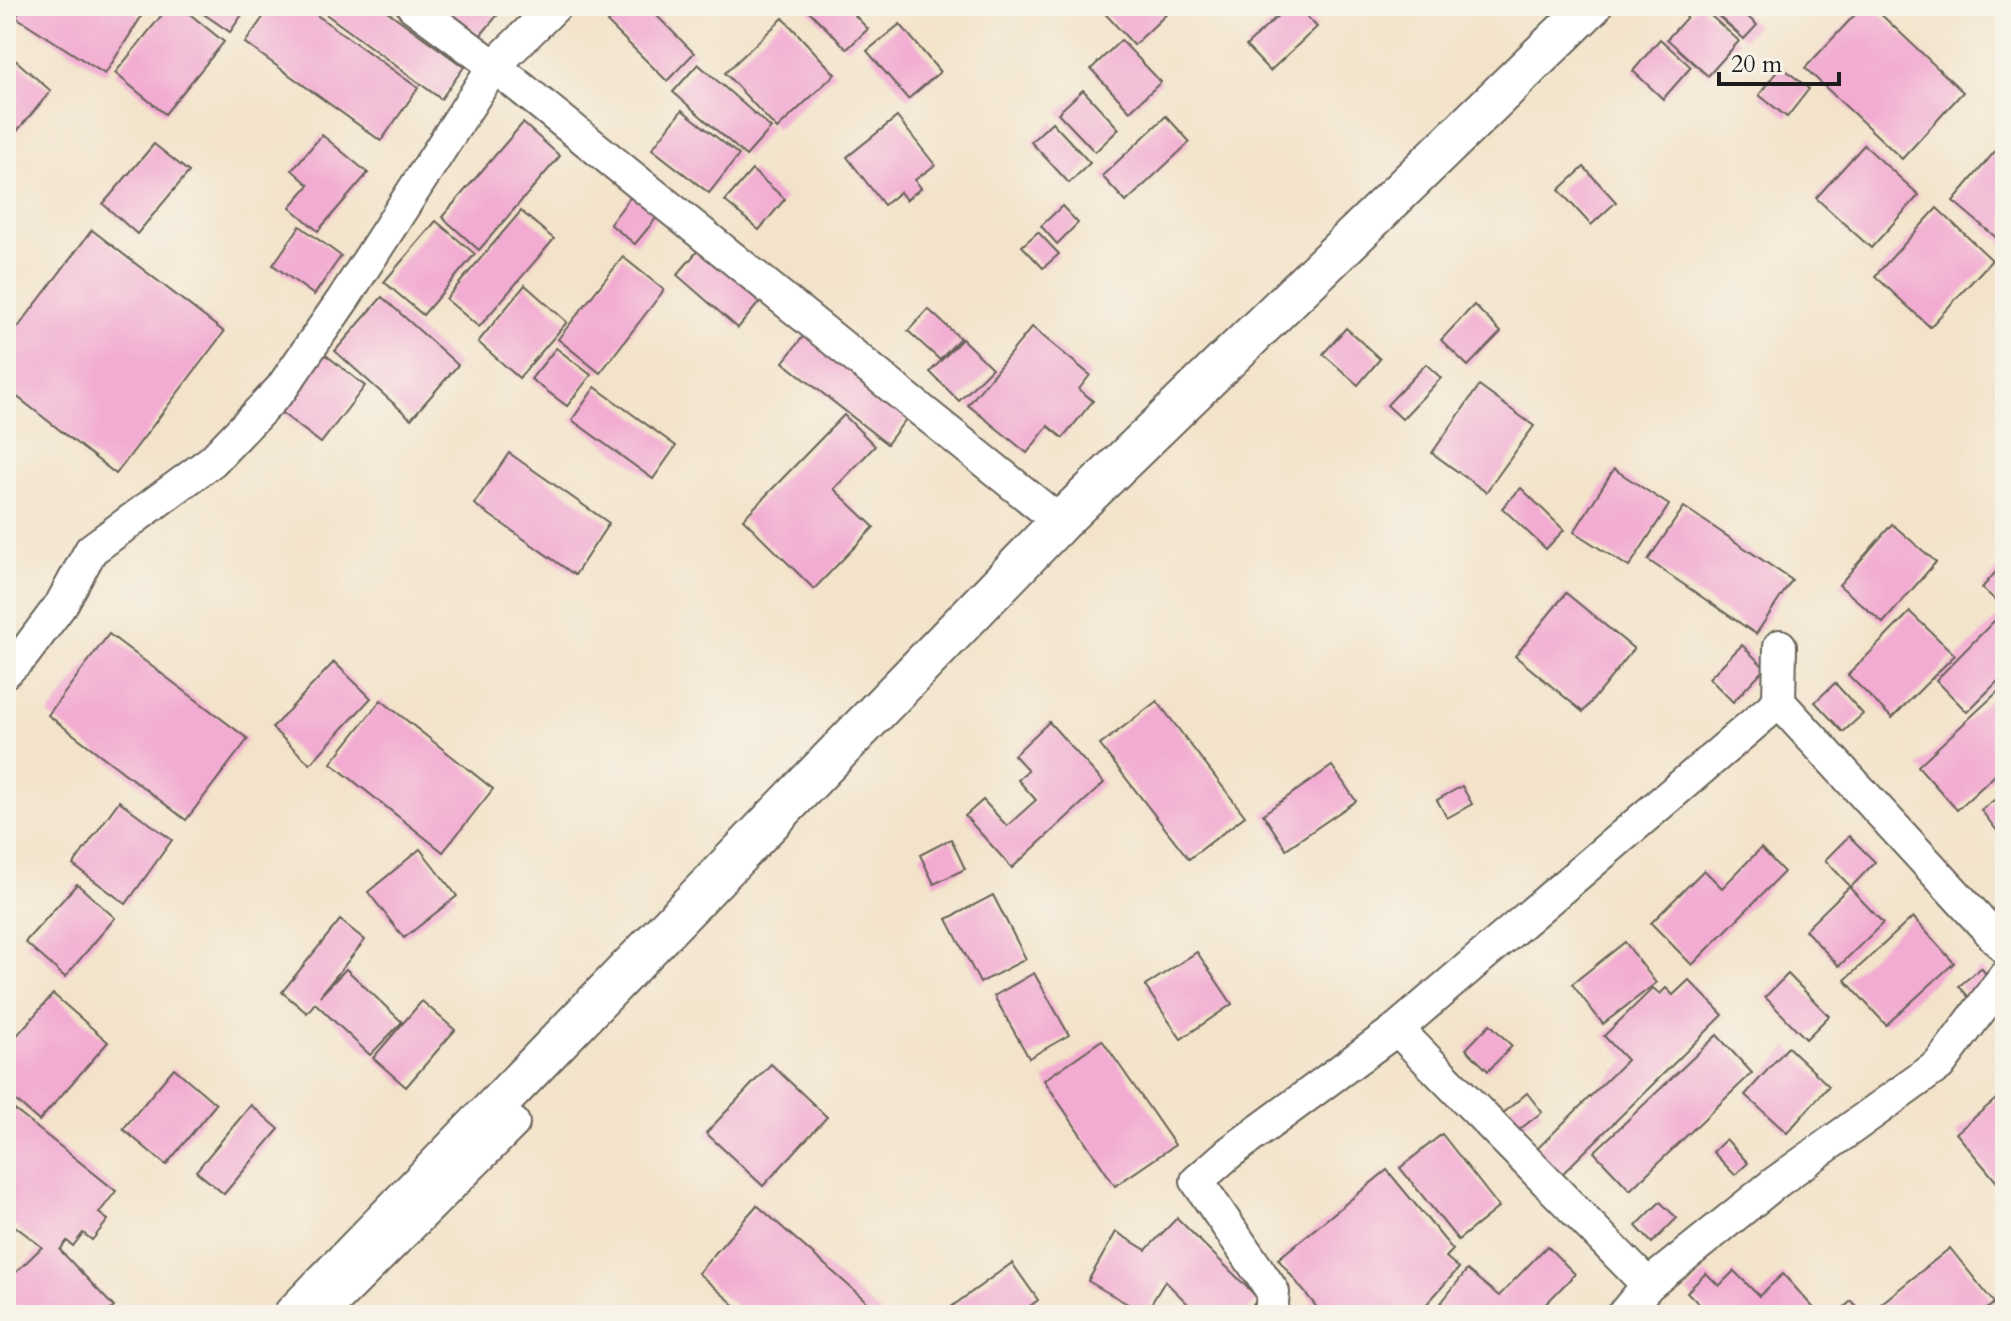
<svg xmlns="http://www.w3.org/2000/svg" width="2011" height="1321" font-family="Cardo,serif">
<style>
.building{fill:#f2abd1}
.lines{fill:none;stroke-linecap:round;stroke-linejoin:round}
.minor-casing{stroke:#676259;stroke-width:36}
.tertiary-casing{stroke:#676259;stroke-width:44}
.minor{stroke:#fff;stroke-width:32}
.tertiary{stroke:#fff;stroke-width:40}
</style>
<rect width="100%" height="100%" fill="#f7f3e8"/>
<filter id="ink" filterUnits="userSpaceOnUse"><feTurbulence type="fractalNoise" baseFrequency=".0125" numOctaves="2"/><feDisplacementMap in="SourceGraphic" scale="16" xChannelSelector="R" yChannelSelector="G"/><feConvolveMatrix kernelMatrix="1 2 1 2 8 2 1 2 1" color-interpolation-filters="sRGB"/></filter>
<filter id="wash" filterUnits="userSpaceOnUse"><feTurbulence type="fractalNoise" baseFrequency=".006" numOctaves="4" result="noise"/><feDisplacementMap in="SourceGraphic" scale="32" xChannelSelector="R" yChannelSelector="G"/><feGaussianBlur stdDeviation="1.8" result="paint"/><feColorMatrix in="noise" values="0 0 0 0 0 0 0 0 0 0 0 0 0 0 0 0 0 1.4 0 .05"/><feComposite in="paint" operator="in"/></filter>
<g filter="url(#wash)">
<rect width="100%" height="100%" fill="#f3e3ca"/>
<g id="blocks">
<g class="building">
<polygon points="23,6 124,6 141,17 105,74 16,17"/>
<polygon points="169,6 180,6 224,42 165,114 115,73"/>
<polygon points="192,6 248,6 230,32"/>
<polygon points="271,6 304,6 418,88 381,141 245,43"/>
<polygon points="315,6 380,6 464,67 441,99"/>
<polygon points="443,6 505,6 480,36"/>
<polygon points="623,6 647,6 694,53 667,81 607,22"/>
<polygon points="812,6 846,6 868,29 847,49 808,10"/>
<polygon points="1098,6 1175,6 1134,45"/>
<polygon points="1288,6 1297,6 1317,27 1270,71 1246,46"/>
<polygon points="1697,6 1700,6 1739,41 1708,76 1667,39"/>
<polygon points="1707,6 1736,6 1757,25 1744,39"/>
<polygon points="1863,6 1872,6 1963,92 1902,159 1805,68"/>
<polygon points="783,18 835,74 777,129 725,73"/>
<polygon points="900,24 940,72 908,99 867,51"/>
<polygon points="1660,39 1691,67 1663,99 1633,71"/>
<polygon points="1121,40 1161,82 1130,111 1091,69"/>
<polygon points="6,52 51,91 6,144"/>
<polygon points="698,64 771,128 746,156 673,92"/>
<polygon points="1781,66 1809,89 1787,117 1759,95"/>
<polygon points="1083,90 1119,129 1095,152 1058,113"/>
<polygon points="682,110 739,155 709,193 652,149"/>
<polygon points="1166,116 1190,142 1126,202 1102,176"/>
<polygon points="897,117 935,165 915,180 921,188 906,200 900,192 884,205 847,157"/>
<polygon points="1052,122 1090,163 1069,183 1031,142"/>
<polygon points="523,123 560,156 479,250 442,217"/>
<polygon points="322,135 368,173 318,231 290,207 309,185 292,170"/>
<polygon points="2002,143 2005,146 2005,245 1953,201"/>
<polygon points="154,144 189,172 137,234 103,204"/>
<polygon points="1864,145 1919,195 1871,248 1816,198"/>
<polygon points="1584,167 1616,202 1591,225 1559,190"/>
<polygon points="752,170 785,199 759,230 725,201"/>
<polygon points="632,195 658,216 635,244 610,224"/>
<polygon points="1062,206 1078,223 1057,244 1041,226"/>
<polygon points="1937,208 1992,260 1930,327 1875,276"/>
<polygon points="521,211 554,239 479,327 446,299"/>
<polygon points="436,221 475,254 423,315 384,282"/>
<polygon points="300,226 341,256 314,295 273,265"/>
<polygon points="92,230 224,332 116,474 6,388 6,343"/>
<polygon points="1038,232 1059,254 1043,268 1022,246"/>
<polygon points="701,247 762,299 738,328 677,275"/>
<polygon points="623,257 664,290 600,373 558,339"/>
<polygon points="525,285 567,322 519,378 478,342"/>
<polygon points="382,297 458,365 411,419 335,351"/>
<polygon points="1474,305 1501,332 1468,366 1441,340"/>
<polygon points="928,309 960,338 940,360 908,331"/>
<polygon points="1032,327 1090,375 1079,389 1093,401 1063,438 1048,426 1027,453 968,405"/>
<polygon points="1346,328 1380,359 1358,385 1323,354"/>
<polygon points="806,333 909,415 887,444 783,362"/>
<polygon points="962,339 992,368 959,401 930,372"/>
<polygon points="317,348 365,386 321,443 273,406"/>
<polygon points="556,348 591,375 567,406 531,379"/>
<polygon points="1426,364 1441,378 1402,419 1387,405"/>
<polygon points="1479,386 1534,426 1486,492 1432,453"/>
<polygon points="595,387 676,446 653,479 572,420"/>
<polygon points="844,415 875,446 834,489 874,527 814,589 743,519"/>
<polygon points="509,453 609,523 575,575 474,504"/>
<polygon points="1614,469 1669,505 1629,567 1574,532"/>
<polygon points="1521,488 1564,530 1546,549 1502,508"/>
<polygon points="1684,507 1792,580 1756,634 1648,560"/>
<polygon points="1892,524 1936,562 1883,623 1839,585"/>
<polygon points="2005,561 2005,609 1982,588"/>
<polygon points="1566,593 1634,649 1583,712 1515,656"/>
<polygon points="1910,612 1955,655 1892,718 1848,675"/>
<polygon points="1999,616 2005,622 2005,674 1967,712 1936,680"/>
<polygon points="109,634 248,739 186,820 48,715"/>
<polygon points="1742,645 1765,668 1733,702 1709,678"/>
<polygon points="334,662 371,698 310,764 272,728"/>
<polygon points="1835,683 1863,714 1843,732 1815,702"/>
<polygon points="2005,685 2005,766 1957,810 1918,766"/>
<polygon points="381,700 493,789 443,852 331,763"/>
<polygon points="1157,701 1245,816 1189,859 1100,745"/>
<polygon points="1049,722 1104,783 1012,868 965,816 983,800 1007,826 1036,800 1018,780 1028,770 1014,755"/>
<polygon points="1332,766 1356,801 1286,849 1263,814"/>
<polygon points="1462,786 1472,804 1447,818 1437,800"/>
<polygon points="2005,792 2005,841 1981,810"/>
<polygon points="119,801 172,840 126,904 73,865"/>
<polygon points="1849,836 1875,862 1851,887 1825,860"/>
<polygon points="951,839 965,869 934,884 920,855"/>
<polygon points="1761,848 1784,872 1692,965 1651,923 1704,870 1722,888"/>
<polygon points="420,849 457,896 404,938 368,892"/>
<polygon points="77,884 115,918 65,977 25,942"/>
<polygon points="1849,887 1883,923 1839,966 1805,930"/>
<polygon points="993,895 1026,959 980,983 947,919"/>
<polygon points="1913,917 1954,963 1886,1025 1845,980"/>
<polygon points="340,920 365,940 320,996 346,969 402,1022 370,1055 315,1003 307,1013 282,992"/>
<polygon points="1625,942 1656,983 1603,1024 1572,984"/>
<polygon points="1197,952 1232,1004 1181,1039 1145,986"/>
<polygon points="1981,968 1995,985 1974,1003 1959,986"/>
<polygon points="1034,973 1069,1035 1029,1058 994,996"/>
<polygon points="1788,974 1829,1016 1806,1039 1765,997"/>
<polygon points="1689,980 1723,1015 1555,1181 1530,1156 1627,1060 1604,1036 1653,988 1660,994 1666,988 1673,995"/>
<polygon points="53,994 108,1042 39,1121 6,1092 6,1048"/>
<polygon points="422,1001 455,1030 406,1087 373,1058"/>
<polygon points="1490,1024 1512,1046 1488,1071 1466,1049"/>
<polygon points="1717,1035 1752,1073 1630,1190 1594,1152"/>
<polygon points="1102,1040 1175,1145 1115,1186 1044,1080"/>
<polygon points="1788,1047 1829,1086 1787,1133 1745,1095"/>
<polygon points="771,1064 827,1117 763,1186 706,1133"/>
<polygon points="174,1068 216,1104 166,1165 123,1129"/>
<polygon points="1527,1093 1542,1112 1515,1133 1501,1115"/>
<polygon points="2002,1094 2005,1098 2005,1192 1956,1133"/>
<polygon points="6,1103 116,1191 99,1213 108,1220 92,1240 83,1233 73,1246 67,1241 60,1250 114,1307 105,1315 25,1315 6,1296 6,1282 42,1247 6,1219"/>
<polygon points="251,1105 279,1129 224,1194 196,1171"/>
<polygon points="1442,1134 1499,1207 1458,1240 1400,1168"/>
<polygon points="1726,1139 1748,1163 1735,1175 1713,1152"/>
<polygon points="1387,1170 1453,1250 1446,1257 1459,1268 1417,1315 1391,1315 1382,1307 1372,1315 1314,1315 1319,1310 1278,1259"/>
<polygon points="1660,1202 1677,1218 1652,1243 1636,1226"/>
<polygon points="757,1205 882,1315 746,1315 698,1273"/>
<polygon points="1177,1218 1259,1299 1243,1315 1199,1315 1165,1281 1145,1314 1088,1281 1116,1232 1146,1250"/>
<polygon points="1547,1246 1575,1274 1535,1315 1446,1315 1437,1308 1467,1270 1499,1296"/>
<polygon points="1950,1248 1994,1303 1987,1309 1991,1315 1867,1315"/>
<polygon points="1012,1263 1038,1300 1018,1315 940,1315"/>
<polygon points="1734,1271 1759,1296 1783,1274 1820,1315 1710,1315 1687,1292 1706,1273 1719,1286"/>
<polygon points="1851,1301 1865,1315 1836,1315"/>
</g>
</g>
</g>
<g filter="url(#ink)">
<use href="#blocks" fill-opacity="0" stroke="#676259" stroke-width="2"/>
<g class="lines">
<defs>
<g id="minor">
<polyline points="413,6 494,66 1060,522"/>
<polyline points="6,671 24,654 62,603 91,550 212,461 281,389 344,298 494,66 555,6"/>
<polyline points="1779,702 2005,948"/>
<polyline points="1397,1029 1648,1285"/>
<polyline points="326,1310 513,1123"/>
<polyline points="1271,1315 1273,1292 1197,1181 1229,1153 1397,1029 1779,702 1780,646"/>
<polyline points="1623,1315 1648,1285 1775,1183 1939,1065 2005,976"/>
</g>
<polyline id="tertiary" points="294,1315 1060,522 1591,6"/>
</defs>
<use href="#minor" class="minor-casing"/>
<use href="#tertiary" class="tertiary-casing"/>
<use href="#minor" class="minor"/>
<use href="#tertiary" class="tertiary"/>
</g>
</g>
<rect width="2011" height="1321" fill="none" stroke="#f7f3e8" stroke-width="32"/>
<path d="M1719 72v12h120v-12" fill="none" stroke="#1c1c1c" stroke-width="4"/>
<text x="1731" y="72" font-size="24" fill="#1c1c1c" stroke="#f7f3e8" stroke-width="6" paint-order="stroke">20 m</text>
</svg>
